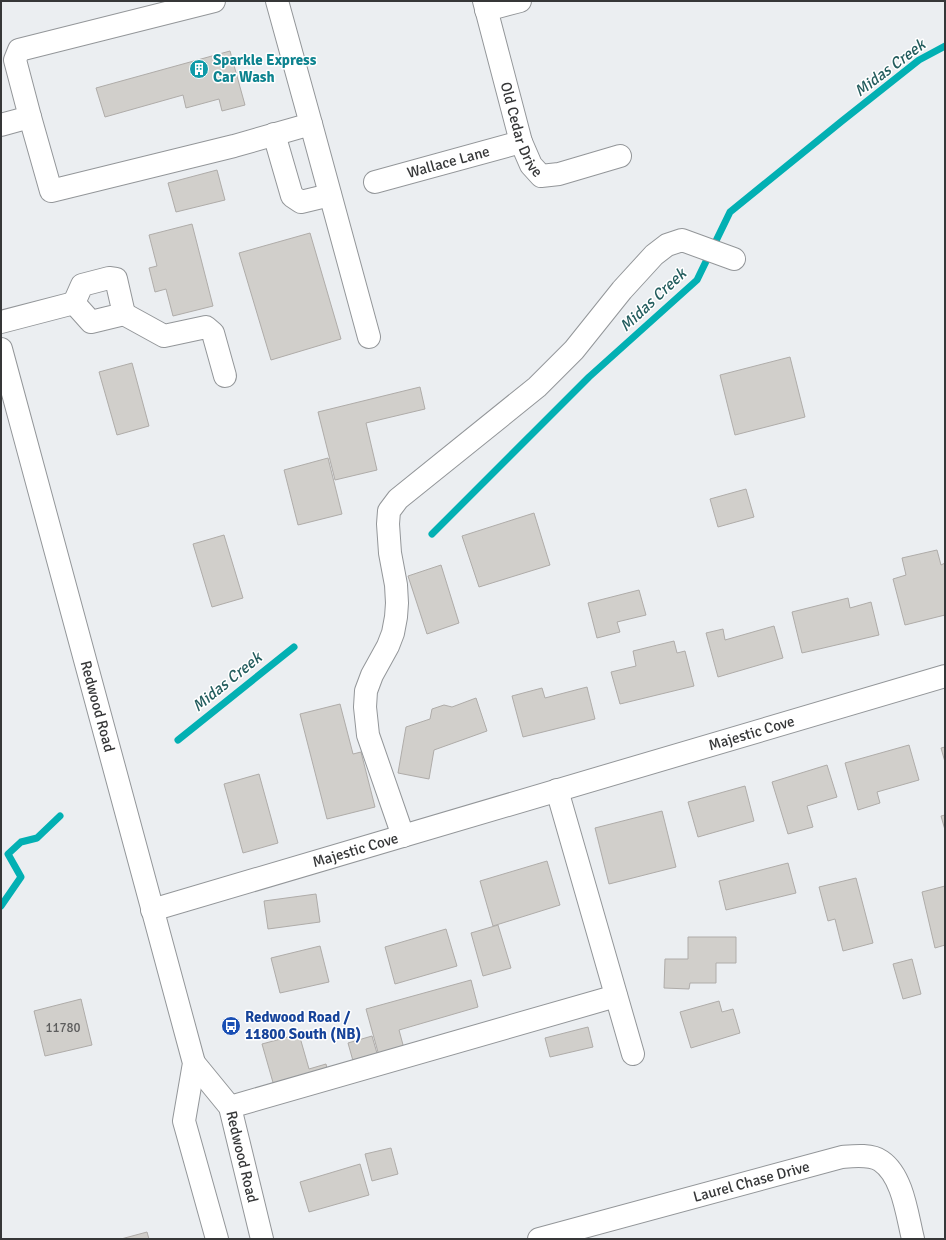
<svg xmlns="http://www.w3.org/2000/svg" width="946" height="1240" font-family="Signika,sans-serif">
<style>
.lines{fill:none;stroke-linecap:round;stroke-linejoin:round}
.stream{stroke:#02b0b3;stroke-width:7}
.building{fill:#d1cfcb;stroke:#afaca9}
.minor-casing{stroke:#939699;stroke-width:24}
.major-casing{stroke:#939699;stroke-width:24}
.minor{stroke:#fff;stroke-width:22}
.major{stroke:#fff;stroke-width:22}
.labels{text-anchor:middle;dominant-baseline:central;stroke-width:3;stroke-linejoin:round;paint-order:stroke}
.number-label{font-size:13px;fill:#5d5d5d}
.culture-label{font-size:15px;font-weight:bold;fill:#0d838f;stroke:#fff;text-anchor:start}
.street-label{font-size:15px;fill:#363738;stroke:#fff}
.transit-label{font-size:15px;font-weight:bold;fill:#164399;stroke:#fff;text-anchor:start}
.water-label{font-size:16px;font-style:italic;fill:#245d5e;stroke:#fff}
</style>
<rect width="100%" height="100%" fill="#ebeef1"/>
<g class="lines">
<g class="stream">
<polyline points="432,534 589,377 697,280 730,212 842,121 919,60 945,46"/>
<polyline points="178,740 294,647"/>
<polyline points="1,906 21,877 8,854 21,842 37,838 60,816"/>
</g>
</g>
<g class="building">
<polygon points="230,51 245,105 222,111 219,99 186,108 183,95 105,117 96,88"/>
<polygon points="217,170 225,200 176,212 168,183"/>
<polygon points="192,224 213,306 173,316 166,289 155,292 149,268 157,266 149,235"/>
<polygon points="310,233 341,339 271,360 239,253"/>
<polygon points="790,357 805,417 735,435 720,375"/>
<polygon points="132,363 149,426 117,435 99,372"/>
<polygon points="420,387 425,409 366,423 377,470 335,480 318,412"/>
<polygon points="328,458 342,514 298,525 284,470"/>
<polygon points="746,489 754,517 718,527 710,499"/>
<polygon points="534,513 550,565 479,587 462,536"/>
<polygon points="224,535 243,598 212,607 193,544"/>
<polygon points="937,550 941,565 945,563 945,615 905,625 893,579 906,575 902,558"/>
<polygon points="441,565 459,623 427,634 408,576"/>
<polygon points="639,590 646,615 617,622 620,632 597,638 588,603"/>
<polygon points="848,598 850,608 871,602 879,635 802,653 792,612"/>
<polygon points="774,626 783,658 718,677 706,633 723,629 725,640"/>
<polygon points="674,641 677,653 685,651 694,686 620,704 611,672 636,666 633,651"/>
<polygon points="587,687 595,719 523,737 512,696 542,688 545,698"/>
<polygon points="476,698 487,731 434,750 429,779 398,773 406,727 430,719 432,709 444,705 452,707"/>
<polygon points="340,704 353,754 361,752 375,807 327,819 300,714"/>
<polygon points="909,745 919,780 877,792 880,803 858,810 845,763"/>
<polygon points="945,747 945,762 941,748"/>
<polygon points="827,765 837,797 807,806 813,827 788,834 772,782"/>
<polygon points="259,774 278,843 243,853 224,784"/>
<polygon points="745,786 754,821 698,837 688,802"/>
<polygon points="662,811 676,867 609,884 595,828"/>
<polygon points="945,815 945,830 941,816"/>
<polygon points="547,861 560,905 493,926 480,881"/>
<polygon points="788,863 796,893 726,910 719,881"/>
<polygon points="856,878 873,943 843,951 835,919 828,921 819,887"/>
<polygon points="945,886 945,945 935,948 922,892"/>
<polygon points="316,894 320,922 268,929 264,901"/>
<polygon points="498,925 511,968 483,976 471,933"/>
<polygon points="446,929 457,966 395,984 385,947"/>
<polygon points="688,937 736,937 736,963 716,963 716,983 690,983 689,989 664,988 665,959 688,959"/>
<polygon points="320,946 329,982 280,993 271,958"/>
<polygon points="912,959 921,994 903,999 893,964"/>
<polygon points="471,980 478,1007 399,1030 406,1056 381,1063 366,1009"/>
<polygon points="81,999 92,1045 45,1056 34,1011"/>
<polygon points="719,1001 722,1012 733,1009 740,1033 691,1048 680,1012"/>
<polygon points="588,1027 593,1047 550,1057 545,1038"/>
<polygon points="299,1034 309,1069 326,1064 329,1078 276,1093 262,1044"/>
<polygon points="372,1036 379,1060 355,1068 348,1043"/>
<polygon points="391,1148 398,1174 372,1181 365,1154"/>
<polygon points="360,1164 369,1195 309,1212 300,1182"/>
<polygon points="147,1232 149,1239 121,1239"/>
</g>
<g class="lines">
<defs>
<g id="minor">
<polyline points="277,1 311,124"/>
<path id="s1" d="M484 1 521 142 531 165 541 176 559 174 620 156"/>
<polyline points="486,10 520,1"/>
<polyline points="30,117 15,60 19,50 214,1"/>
<polyline points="1,125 30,117 51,191 234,146 311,124 369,337"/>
<polyline points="274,134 292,196 301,202 330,195"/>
<path id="s2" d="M375 182 521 142"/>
<polygon points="109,278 116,279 124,314 91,322 74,303 82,285"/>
<polyline points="124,314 164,336 206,327 213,333 225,376"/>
<polyline points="1,322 74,303"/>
<polyline points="557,790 633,1054"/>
<polyline points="403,836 368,735 365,707 366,691 372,675 388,646 393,633 396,617 397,603 396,585 390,553 388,524 389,511 398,499 537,387 574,350 622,290 654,255 667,245 682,240 734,259"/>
<path id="s3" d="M152 910 945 676"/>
<polyline points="230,1107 616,996"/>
<path id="s4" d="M539 1239 842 1157C854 1156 871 1154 881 1161 903 1176 907 1215 913 1239"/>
</g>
<g id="major">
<path id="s5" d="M1 349 194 1063 184 1121 217 1239"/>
<path id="s6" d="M194 1063 230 1107 262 1239"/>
</g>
</defs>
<use href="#minor" class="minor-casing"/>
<use href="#major" class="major-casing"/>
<use href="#minor" class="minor"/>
<use href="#major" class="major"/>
</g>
<defs>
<symbol id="building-disc" viewBox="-11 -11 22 22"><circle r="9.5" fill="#0f9aa8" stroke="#fff"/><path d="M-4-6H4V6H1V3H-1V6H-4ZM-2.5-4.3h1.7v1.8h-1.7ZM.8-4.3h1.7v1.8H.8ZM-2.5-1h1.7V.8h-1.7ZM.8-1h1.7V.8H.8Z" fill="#fff"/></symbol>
<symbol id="bus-disc" viewBox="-11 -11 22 22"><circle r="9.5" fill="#1a4fb4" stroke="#fff"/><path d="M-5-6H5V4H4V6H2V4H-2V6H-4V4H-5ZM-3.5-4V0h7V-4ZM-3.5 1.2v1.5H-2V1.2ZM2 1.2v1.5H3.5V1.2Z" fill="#fff"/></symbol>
</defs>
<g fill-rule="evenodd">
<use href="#building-disc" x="188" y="58" width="22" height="22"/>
<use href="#bus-disc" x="220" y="1015" width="22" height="22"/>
</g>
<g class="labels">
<g class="number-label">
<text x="63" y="1028">11780</text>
</g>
<g class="culture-label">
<text x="213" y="60">Sparkle Express<tspan x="213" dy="17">Car Wash</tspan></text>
</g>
<g class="street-label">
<text stroke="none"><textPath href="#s1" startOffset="134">Old Cedar Drive</textPath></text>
<text stroke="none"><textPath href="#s2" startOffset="76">Wallace Lane</textPath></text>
<text stroke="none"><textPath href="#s5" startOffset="370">Redwood Road</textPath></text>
<text stroke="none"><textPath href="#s3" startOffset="625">Majestic Cove</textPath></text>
<text stroke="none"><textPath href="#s3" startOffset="212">Majestic Cove</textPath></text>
<text stroke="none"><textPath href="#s6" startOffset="108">Redwood Road</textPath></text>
<text stroke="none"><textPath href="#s4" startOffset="220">Laurel Chase Drive</textPath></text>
</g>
<g class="transit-label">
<text x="245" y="1017">Redwood Road /<tspan x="245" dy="17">11800 South (NB)</tspan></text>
</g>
<g class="water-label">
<text transform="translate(890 68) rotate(-37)">Midas Creek</text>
<text transform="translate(653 300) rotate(-43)">Midas Creek</text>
<text transform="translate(227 682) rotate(-39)">Midas Creek</text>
</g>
</g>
<rect width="946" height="1240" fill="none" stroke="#363738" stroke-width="4"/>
</svg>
